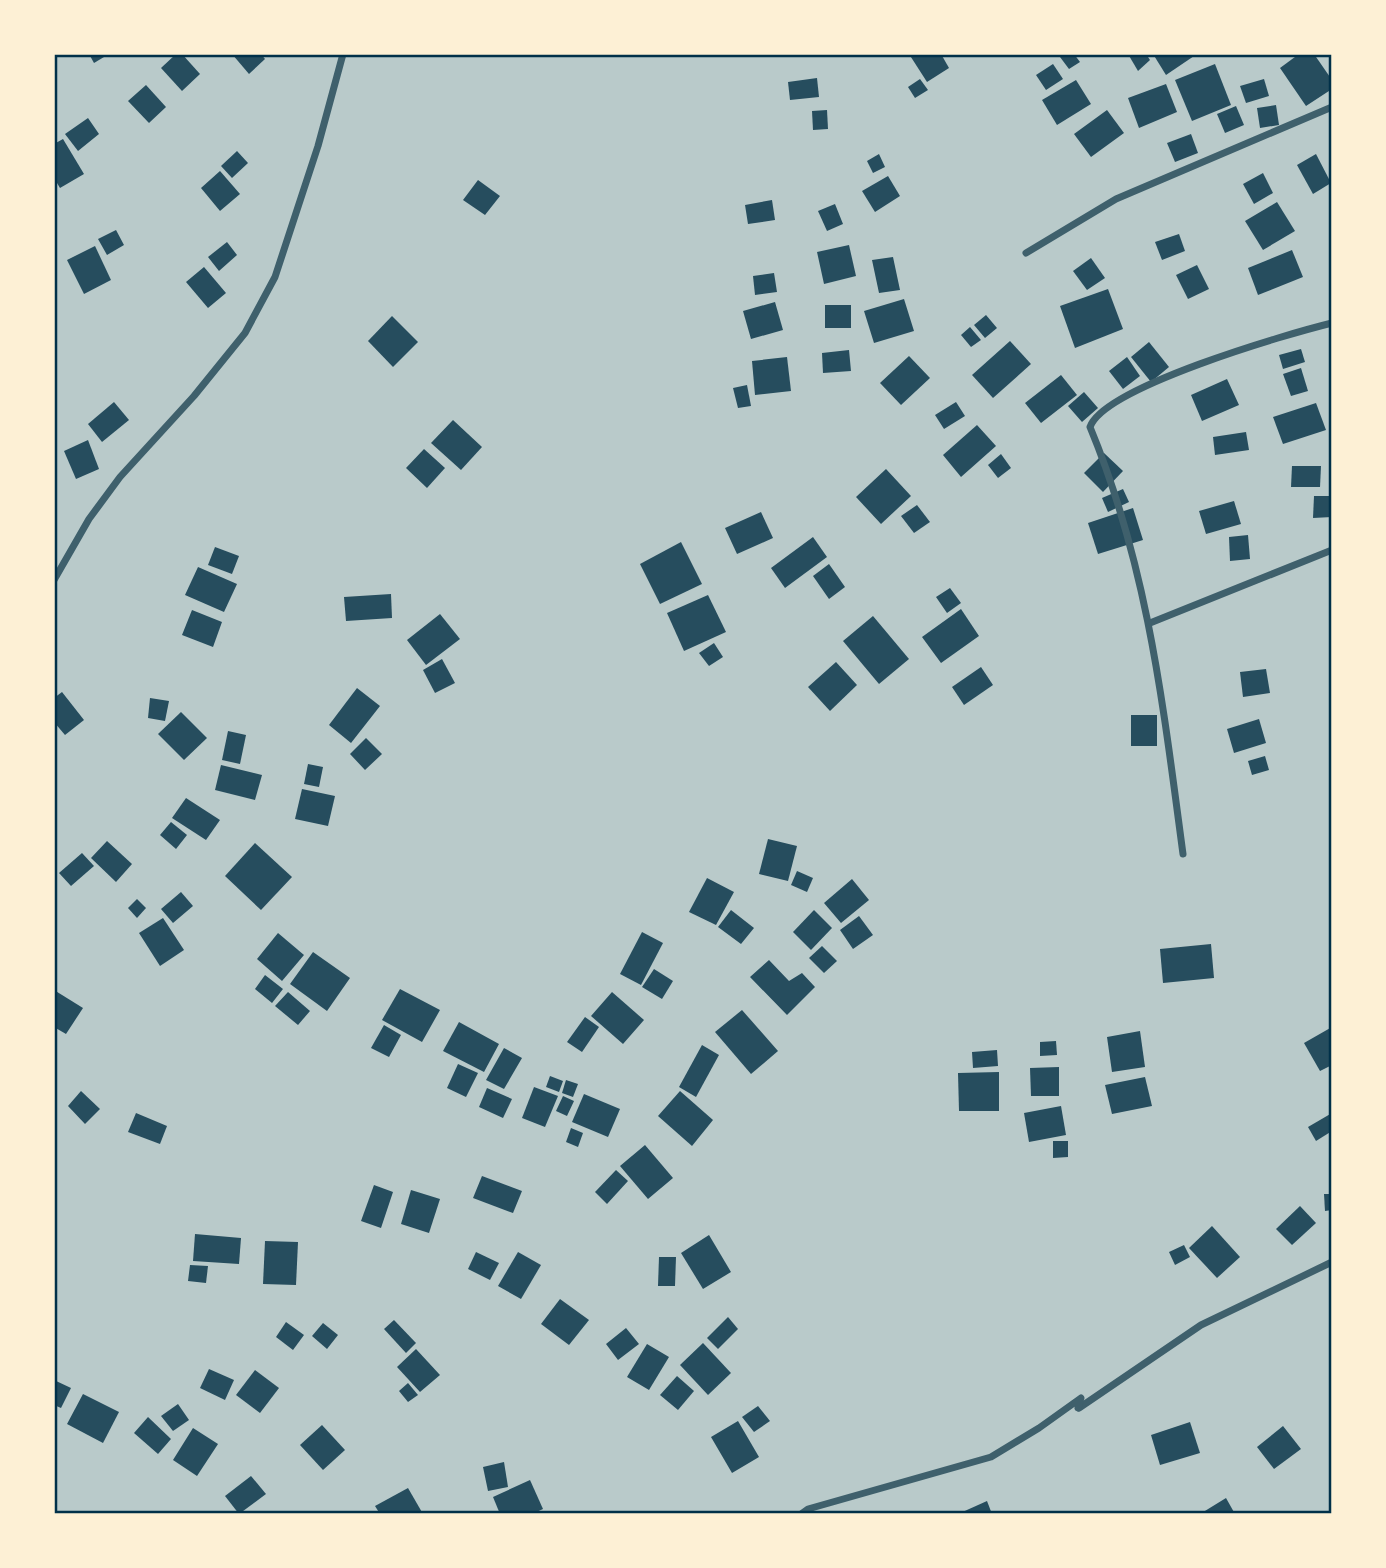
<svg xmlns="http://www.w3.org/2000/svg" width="1386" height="1568" font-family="'Fira Sans',sans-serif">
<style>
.green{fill:#b9caca}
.building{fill:#264d5e}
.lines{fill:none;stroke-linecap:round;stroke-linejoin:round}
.minor{stroke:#3f606c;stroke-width:7}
.neatline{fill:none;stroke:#003049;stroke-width:2.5}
</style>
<rect width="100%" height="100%" fill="#fdf0d5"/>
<rect class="green" x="54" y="54" width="1278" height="1460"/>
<g class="building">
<polygon points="89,54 109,54 94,63"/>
<polygon points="176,54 182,54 200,74 182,91 161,68"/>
<polygon points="232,54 261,54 265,59 249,74"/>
<polygon points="909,54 941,54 949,68 927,82"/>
<polygon points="1065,54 1074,54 1080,62 1069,69 1060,57"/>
<polygon points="1128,54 1146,54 1150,60 1138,71"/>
<polygon points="1153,54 1197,54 1166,75"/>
<polygon points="1299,54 1314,54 1332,80 1332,89 1306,106 1280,68"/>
<polygon points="1053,64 1063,79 1046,90 1036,75"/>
<polygon points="1215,64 1231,105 1192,121 1175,80"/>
<polygon points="817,78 819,97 790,100 788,82"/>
<polygon points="920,79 928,90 915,98 908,87"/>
<polygon points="1264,79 1269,96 1246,103 1240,86"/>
<polygon points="1076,80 1091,104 1057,125 1042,100"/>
<polygon points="1166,84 1177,112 1139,128 1128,98"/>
<polygon points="146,85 166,107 149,123 128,101"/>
<polygon points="1276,105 1279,125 1260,128 1257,108"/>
<polygon points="1236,106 1244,125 1225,133 1217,114"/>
<polygon points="827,110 828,129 813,130 812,111"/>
<polygon points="1107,110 1124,133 1091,157 1074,134"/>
<polygon points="88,118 99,134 78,151 65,134"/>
<polygon points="1191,134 1198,153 1175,162 1167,143"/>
<polygon points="63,139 84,174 60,188 54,178 54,144"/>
<polygon points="237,151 248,163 232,178 221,166"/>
<polygon points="879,154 885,167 873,173 867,161"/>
<polygon points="1316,154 1331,183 1313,194 1297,165"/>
<polygon points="220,171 240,194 220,211 201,188"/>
<polygon points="1263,173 1273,193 1254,204 1243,184"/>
<polygon points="888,176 900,196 875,212 862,191"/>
<polygon points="478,180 500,196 485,215 463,200"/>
<polygon points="772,200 775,220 748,224 745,205"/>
<polygon points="1277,202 1295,231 1263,250 1245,221"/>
<polygon points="835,204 843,224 827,231 818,211"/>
<polygon points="116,230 124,245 107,255 98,239"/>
<polygon points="1179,234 1185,251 1162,260 1155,242"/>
<polygon points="227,242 237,255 219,271 208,257"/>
<polygon points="849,245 856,276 824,284 817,252"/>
<polygon points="95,246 111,280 84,294 67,260"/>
<polygon points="1292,250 1303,277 1258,295 1248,268"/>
<polygon points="893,257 900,290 879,293 872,260"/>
<polygon points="1091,258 1105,278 1087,290 1073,271"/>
<polygon points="1197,265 1209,289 1188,299 1176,275"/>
<polygon points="204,267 226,293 208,308 186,282"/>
<polygon points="774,273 777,292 755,295 753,276"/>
<polygon points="1108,289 1123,329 1075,348 1060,306"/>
<polygon points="904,299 914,331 874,343 864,311"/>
<polygon points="775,302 783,330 751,339 743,311"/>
<rect x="825" y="305" width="26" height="23"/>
<polygon points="986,315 997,328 985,338 974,325"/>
<polygon points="392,316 418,342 393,367 368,341"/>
<polygon points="970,327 981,340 971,347 961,335"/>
<polygon points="1010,341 1031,364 993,398 972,375"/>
<polygon points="1149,342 1169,367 1151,382 1131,357"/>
<polygon points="1301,349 1305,362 1283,369 1279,355"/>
<polygon points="849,350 851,371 823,373 822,353"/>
<polygon points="909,356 930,378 901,405 880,383"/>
<polygon points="787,357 791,391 755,395 752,361"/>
<polygon points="1127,357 1140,376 1123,389 1109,371"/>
<polygon points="1301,368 1308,391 1291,396 1283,374"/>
<polygon points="1061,375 1077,395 1041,423 1025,403"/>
<polygon points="1227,379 1239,405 1202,421 1191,395"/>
<polygon points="747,385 751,406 738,408 733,388"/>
<polygon points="1084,392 1098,408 1082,422 1068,406"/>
<polygon points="114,402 129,420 102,442 88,424"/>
<polygon points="956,402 965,416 944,429 935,415"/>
<polygon points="1316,403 1326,430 1283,444 1273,417"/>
<polygon points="453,420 482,447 461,470 431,443"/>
<polygon points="977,425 996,446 961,477 943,455"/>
<polygon points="1246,432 1249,450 1215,455 1213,437"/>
<polygon points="88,440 99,469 76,479 64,451"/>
<polygon points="424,449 445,468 427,488 406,468"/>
<polygon points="1104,453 1123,471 1103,492 1084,473"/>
<polygon points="1001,454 1011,468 998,478 988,465"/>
<polygon points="1292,466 1321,466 1320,487 1291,487"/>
<polygon points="886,469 911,496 881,524 856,497"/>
<polygon points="1123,489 1129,502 1108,512 1102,498"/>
<polygon points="1314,496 1332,496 1332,517 1313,518"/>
<polygon points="1234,501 1241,524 1206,534 1199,511"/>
<polygon points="917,505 930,522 914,533 901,516"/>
<polygon points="1133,508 1143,540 1098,554 1088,523"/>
<polygon points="761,512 773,538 737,554 725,528"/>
<polygon points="1248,535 1250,559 1230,561 1229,537"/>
<polygon points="813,537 827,557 785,588 771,568"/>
<polygon points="681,542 702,584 660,604 640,564"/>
<polygon points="215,547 239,556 232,574 208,565"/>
<polygon points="829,564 845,587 829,599 813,576"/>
<polygon points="198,567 237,584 224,612 185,595"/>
<polygon points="950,588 961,603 947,613 936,597"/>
<polygon points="391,594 392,618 346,621 344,597"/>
<polygon points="708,595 726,632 684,651 667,613"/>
<polygon points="961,609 979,636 941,663 922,637"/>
<polygon points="192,610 222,622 213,647 182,635"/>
<polygon points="440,614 460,639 426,665 407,640"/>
<polygon points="873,616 909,659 879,684 843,641"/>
<polygon points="714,643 723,657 709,666 699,653"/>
<polygon points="442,659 455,683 435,693 423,670"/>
<polygon points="836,662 857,685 830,711 808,687"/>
<polygon points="981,667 993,685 964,705 952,687"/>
<polygon points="1266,669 1270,693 1243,697 1240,672"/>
<polygon points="357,688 380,706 351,743 329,725"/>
<polygon points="62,692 84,720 65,735 54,722 54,698"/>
<polygon points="150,698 169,701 165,721 148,718"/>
<polygon points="181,712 207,738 184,760 158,734"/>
<rect x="1131" y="715" width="26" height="31"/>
<polygon points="1259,719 1266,743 1234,753 1227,729"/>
<polygon points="228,731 246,735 240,764 222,760"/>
<polygon points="366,738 382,754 365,770 350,754"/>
<polygon points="1265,756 1269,770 1252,775 1248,761"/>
<polygon points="308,764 323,767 319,787 304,784"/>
<polygon points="221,765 262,775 255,800 215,790"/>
<polygon points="302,789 335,796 328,826 295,819"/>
<polygon points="186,798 220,820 206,840 172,818"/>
<polygon points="171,822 187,835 176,849 160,835"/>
<polygon points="768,839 797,846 788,881 759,874"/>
<polygon points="107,841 132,864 116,882 91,858"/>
<polygon points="255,843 292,877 261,910 225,876"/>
<polygon points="82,853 94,866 71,886 59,873"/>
<polygon points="797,871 813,878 807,892 791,885"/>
<polygon points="707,878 734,892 716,925 689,912"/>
<polygon points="852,879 869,900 841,923 824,903"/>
<polygon points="181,892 193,906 173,923 161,909"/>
<polygon points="137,899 146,908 137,918 128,908"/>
<polygon points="731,910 754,928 741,944 718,927"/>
<polygon points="814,910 832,928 811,950 793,932"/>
<polygon points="859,916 873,935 853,949 840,930"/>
<polygon points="163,918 184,950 160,966 139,933"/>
<polygon points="642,932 663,943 641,985 620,974"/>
<polygon points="278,933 304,955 282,981 257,959"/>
<polygon points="1211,944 1214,978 1163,983 1160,949"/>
<polygon points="822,946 837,961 824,973 809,958"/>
<polygon points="313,952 350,978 327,1011 290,984"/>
<polygon points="769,960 789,981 802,973 815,987 787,1015 750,977"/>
<polygon points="654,969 673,981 662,999 642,987"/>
<polygon points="265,975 283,989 272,1003 255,989"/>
<polygon points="400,989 440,1010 422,1042 382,1020"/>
<polygon points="54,990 83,1008 66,1034 54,1027"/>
<polygon points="288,992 310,1011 298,1025 275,1006"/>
<polygon points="612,992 644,1020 623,1044 591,1016"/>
<polygon points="742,1010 778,1051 751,1074 715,1032"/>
<polygon points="585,1017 599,1027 582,1052 567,1042"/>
<polygon points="459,1022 499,1044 484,1072 443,1051"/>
<polygon points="384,1025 401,1035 389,1057 371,1048"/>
<polygon points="1332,1027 1332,1065 1320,1071 1304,1043"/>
<polygon points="1140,1031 1145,1067 1112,1072 1107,1037"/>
<polygon points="1056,1041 1057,1055 1040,1056 1040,1042"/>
<polygon points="702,1045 719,1055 696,1097 679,1087"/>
<polygon points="504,1048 522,1058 504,1089 486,1080"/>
<polygon points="997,1050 998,1066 973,1068 972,1052"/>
<polygon points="458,1064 478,1073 466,1097 447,1088"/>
<polygon points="1059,1067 1059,1096 1031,1096 1030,1068"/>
<polygon points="999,1072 999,1111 959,1111 958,1073"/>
<polygon points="550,1076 563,1081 559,1092 546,1087"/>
<polygon points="1145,1077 1152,1106 1112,1114 1105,1085"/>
<polygon points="566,1080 578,1084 573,1097 562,1093"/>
<polygon points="534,1087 558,1096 545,1127 522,1118"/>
<polygon points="487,1088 512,1099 503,1118 479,1107"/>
<polygon points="81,1091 100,1109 85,1124 68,1106"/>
<polygon points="680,1091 713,1120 692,1146 658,1116"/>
<polygon points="584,1094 620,1109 608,1137 572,1122"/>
<polygon points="563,1096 574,1101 567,1116 556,1111"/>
<polygon points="1061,1106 1066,1135 1029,1142 1024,1113"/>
<polygon points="136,1113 167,1126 160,1144 128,1132"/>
<polygon points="1332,1113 1332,1131 1316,1141 1308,1127"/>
<polygon points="571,1128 583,1133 578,1147 566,1142"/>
<polygon points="1053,1141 1068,1141 1068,1157 1053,1158"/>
<polygon points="645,1145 673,1178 648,1199 620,1166"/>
<polygon points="616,1170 628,1181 607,1204 595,1192"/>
<polygon points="482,1176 522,1191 513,1213 473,1198"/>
<polygon points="374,1185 393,1192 381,1228 361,1221"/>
<polygon points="411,1190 440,1199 429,1233 401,1224"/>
<polygon points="1324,1194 1332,1194 1332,1210 1325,1211"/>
<polygon points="1300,1206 1316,1223 1292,1245 1276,1229"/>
<polygon points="1212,1226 1240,1257 1217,1278 1189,1248"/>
<polygon points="195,1234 241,1238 239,1264 193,1261"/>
<polygon points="709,1235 731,1272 703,1289 681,1253"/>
<polygon points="265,1241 298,1242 296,1285 263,1284"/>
<polygon points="1184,1245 1190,1257 1175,1265 1169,1252"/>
<polygon points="476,1252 499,1263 490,1280 468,1269"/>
<polygon points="518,1252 541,1265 521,1299 498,1286"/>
<polygon points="659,1257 676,1257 675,1286 658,1286"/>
<polygon points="190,1265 208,1266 206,1283 188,1281"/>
<polygon points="560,1299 589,1320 569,1345 541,1324"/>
<polygon points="728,1317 738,1329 718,1349 707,1338"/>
<polygon points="394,1320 416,1343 406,1353 384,1329"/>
<polygon points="286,1322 304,1335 293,1350 276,1337"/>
<polygon points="323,1323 338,1335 327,1349 312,1336"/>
<polygon points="626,1328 639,1344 618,1360 606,1344"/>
<polygon points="703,1343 731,1373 708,1395 680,1365"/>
<polygon points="647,1344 669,1357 649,1390 627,1377"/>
<polygon points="416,1349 440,1375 420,1392 397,1367"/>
<polygon points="209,1369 234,1380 225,1400 200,1388"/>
<polygon points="255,1370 279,1388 260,1413 236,1395"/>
<polygon points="677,1376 694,1391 678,1410 660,1395"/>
<polygon points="54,1380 71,1388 61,1408 54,1405"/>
<polygon points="408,1383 418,1395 408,1402 399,1391"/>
<polygon points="83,1394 119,1412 103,1443 67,1424"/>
<polygon points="178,1404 189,1420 173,1431 161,1416"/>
<polygon points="758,1406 770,1421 754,1432 742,1417"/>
<polygon points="148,1417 171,1439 158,1454 134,1433"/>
<polygon points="738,1421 759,1457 732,1473 711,1437"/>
<polygon points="1190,1422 1200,1453 1160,1465 1151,1435"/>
<polygon points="322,1425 345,1450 323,1470 300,1445"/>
<polygon points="1283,1426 1301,1449 1274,1469 1257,1447"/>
<polygon points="193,1428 218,1444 197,1476 173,1460"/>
<polygon points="504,1462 508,1487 488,1491 483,1467"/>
<polygon points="251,1476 266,1494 239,1514 225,1496"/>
<polygon points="530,1480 543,1509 532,1514 500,1514 493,1497"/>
<polygon points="408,1488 423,1514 380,1514 375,1506"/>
<polygon points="1226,1498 1235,1514 1200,1514"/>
<polygon points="987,1501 992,1514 958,1514"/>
</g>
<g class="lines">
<g class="minor">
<polyline points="1026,253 1116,199 1332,107"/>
<polyline points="54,580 89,519 120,477 194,396 245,333 275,277 318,146 343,54"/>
<polyline points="1150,623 1332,550"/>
<path d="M1183 854C1163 705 1148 567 1090 427 1104 387 1287 334 1332 323"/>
<polyline points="1079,1408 1201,1325 1332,1262"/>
<polyline points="801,1514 808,1509 991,1457 1039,1428 1081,1398 1078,1408"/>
</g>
</g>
<rect width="1386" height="1568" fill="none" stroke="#fdf0d5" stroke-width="112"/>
<rect x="56" y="56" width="1274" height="1456" class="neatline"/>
</svg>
